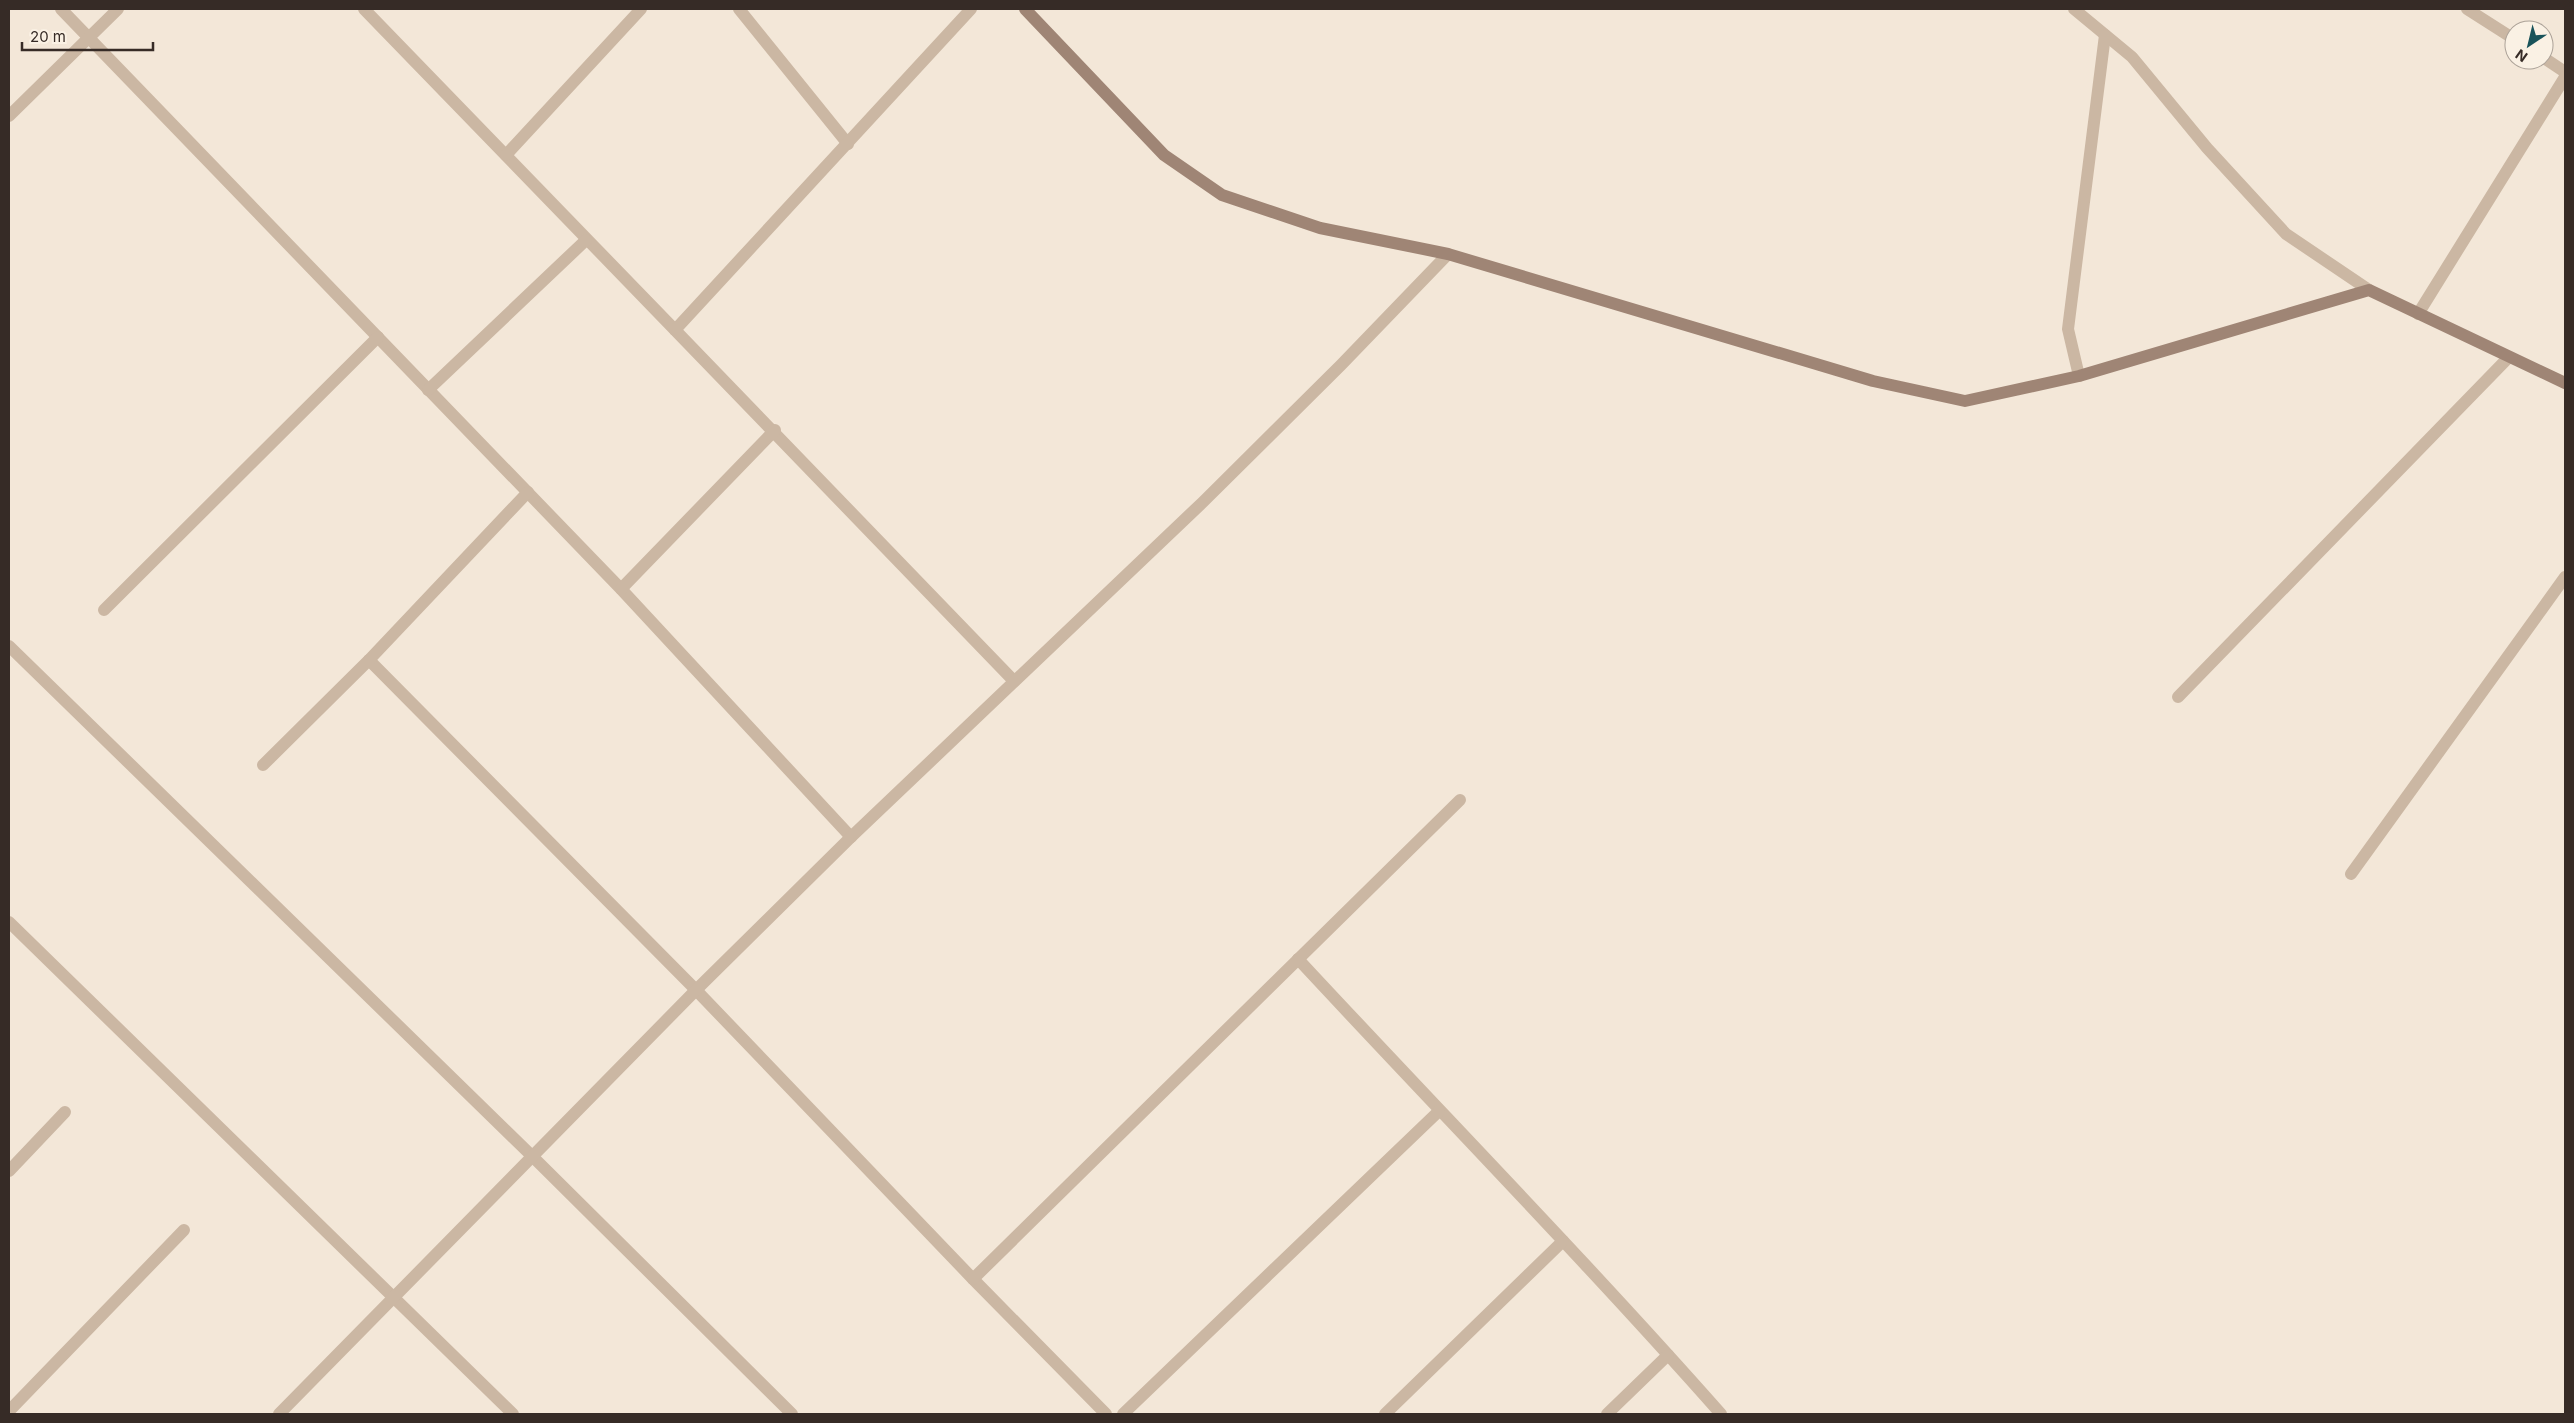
<svg xmlns="http://www.w3.org/2000/svg" width="2574" height="1423" font-family="Inter,sans-serif">
<style>
.lines{fill:none;stroke-linecap:round;stroke-linejoin:round}
.street{stroke:#cbb7a3;stroke-width:12}
.secondary{stroke:#9f8575;stroke-width:12}
</style>
<rect width="100%" height="100%" fill="#f3e7d8"/>
<g class="lines">
<g class="street">
<polyline points="61,9 621,589 851,837"/>
<polyline points="364,9 675,330"/>
<polyline points="739,9 848,144"/>
<polyline points="971,9 675,330 1014,681"/>
<polyline points="2074,9 2132,57 2207,148 2286,234 2369,290"/>
<polyline points="2467,9 2514,39"/>
<polyline points="2544,58 2565,72"/>
<polyline points="9,116 118,9"/>
<polyline points="506,155 641,9"/>
<polyline points="2418,314 2565,77"/>
<polyline points="2079,376 2068,329 2105,35"/>
<polyline points="428,390 586,240"/>
<polyline points="621,589 775,430"/>
<polyline points="104,610 378,337"/>
<polyline points="9,646 532,1156 792,1414"/>
<polyline points="369,660 696,990 973,1279 1106,1414"/>
<polyline points="2178,697 2508,358"/>
<polyline points="263,765 369,660 528,492"/>
<polyline points="2351,874 2565,577"/>
<polyline points="9,922 513,1414"/>
<path d="M1298 959C1439 1111 1584 1259 1721 1414"/>
<polyline points="9,1171 65,1112"/>
<polyline points="973,1279 1460,800"/>
<polyline points="9,1411 184,1230"/>
<polyline points="279,1414 696,990 851,837 1203,502 1341,365 1448,254"/>
<polyline points="1123,1414 1439,1111"/>
<polyline points="1385,1414 1563,1241"/>
<polyline points="1607,1414 1668,1355"/>
</g>
<polyline class="secondary" points="1025,9 1164,155 1222,195 1320,228 1448,254 1873,381 1965,401 2079,376 2369,290 2565,383"/>
</g>
<rect width="2574" height="1423" fill="none" stroke="#362b26" stroke-width="20"/>
<g transform="translate(2529 45) rotate(215)"><circle r="24" fill="#faf1e4" stroke="#aca298"/>
<path d="M0-4L9 19L0 12L-9 19Z" fill="#19535a"/>
<text y="-8" font-size="14" font-weight="bold" text-anchor="middle" fill="#362b26">N</text>
</g>
<path d="M22 42v8h131v-8" fill="none" stroke="#362b26" stroke-width="2.5"/>
<text x="30" y="42" font-size="15" fill="#362b26" stroke="#faf1e4" stroke-width="4" paint-order="stroke">20 m</text>
</svg>
